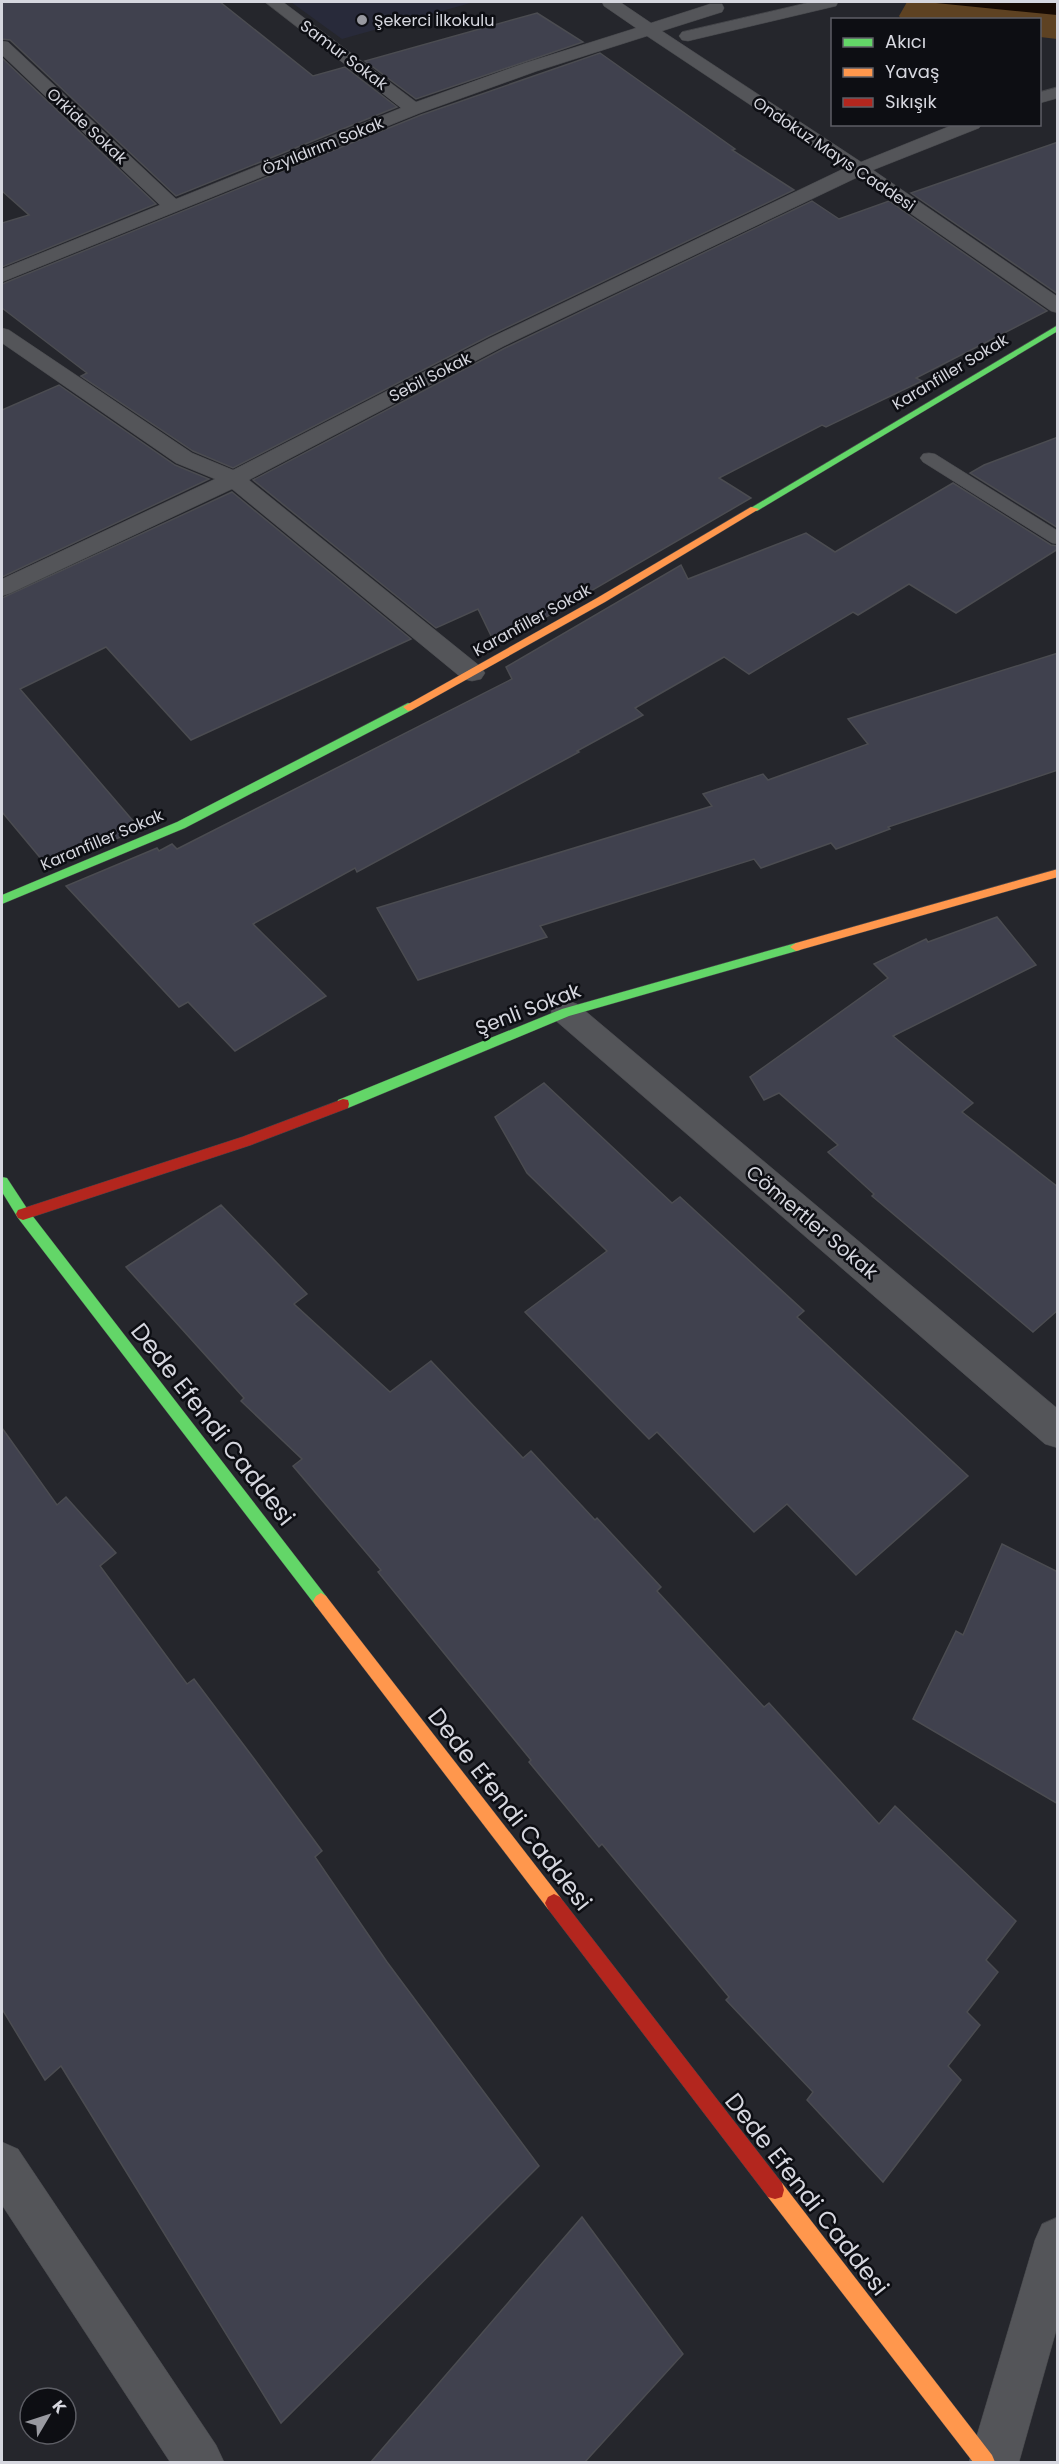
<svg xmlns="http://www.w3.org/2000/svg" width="1059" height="2464" font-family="Poppins,sans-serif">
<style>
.built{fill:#282a3a}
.green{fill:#5e4222}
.water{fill:#170b04}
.building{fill:#40414e;stroke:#4b4c51;stroke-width:1.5}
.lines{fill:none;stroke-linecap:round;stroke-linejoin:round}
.lane-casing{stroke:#434448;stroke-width:1}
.street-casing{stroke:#434448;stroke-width:1}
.fast-casing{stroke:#434448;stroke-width:1}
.slow-casing{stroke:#434448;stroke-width:1}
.jam-casing{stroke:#434448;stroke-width:1}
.lane{fill:#545559;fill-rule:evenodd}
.street{fill:#545559;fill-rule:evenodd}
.fast{fill:#63d668;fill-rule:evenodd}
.slow{fill:#ff974d;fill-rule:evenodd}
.jam{fill:#b3261e;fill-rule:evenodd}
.poi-dot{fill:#9899a0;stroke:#0d0e13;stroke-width:2}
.labels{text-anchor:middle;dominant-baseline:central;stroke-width:5;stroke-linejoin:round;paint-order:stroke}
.far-poi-label{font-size:16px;fill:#d6d7df;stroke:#0d0e13;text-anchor:start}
.far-street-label{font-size:16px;fill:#d6d7df;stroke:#0d0e13}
.street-label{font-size:20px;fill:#d6d7df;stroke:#0d0e13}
.near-street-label{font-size:24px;fill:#d6d7df;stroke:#0d0e13}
</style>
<rect width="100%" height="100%" fill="#25262c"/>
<polygon class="built" points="291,2 474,2 342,39"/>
<polygon class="green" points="907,2 1057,2 1057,39 1040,37 1040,20 902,20 899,16"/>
<polygon class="water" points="935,2 1057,2 1057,15 936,3"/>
<g class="building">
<polygon points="2,2 220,2 313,76 345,67 397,107 176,196 10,40 2,39"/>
<polygon points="537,13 583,42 416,99 365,61"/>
<polygon points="600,53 735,149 732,150 794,190 489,336 233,468 193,451 81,376 87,373 2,308 2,284 421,115"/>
<polygon points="2,58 156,204 2,267 2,223 29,215 2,191"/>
<polygon points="1058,142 1058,294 911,193"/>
<polygon points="812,201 839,219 889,201 1047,311 916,378 922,381 826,427 822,425 719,478 751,498 496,646 478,609 436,628 253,480 505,348"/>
<polygon points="59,385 175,465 209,479 2,577 2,410"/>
<polygon points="1058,437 1058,528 970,473 984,465"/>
<polygon points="953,483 1051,545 1058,546 1058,549 956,613 909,584 858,615 853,612 749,674 724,657 635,708 643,715 577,751 579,752 357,872 355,868 253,924 326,996 235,1051 188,1002 179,1007 66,886 157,848 159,851 172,844 177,849 512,679 506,667 681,565 688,579 806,533 835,552"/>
<polygon points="232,492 411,639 191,740 106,647 20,689 140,829 48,867 2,812 2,598"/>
<polygon points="1058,653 1058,770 888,827 890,829 836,849 831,843 761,868 754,859 540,926 547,937 418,980 377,908 712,806 703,794 763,774 768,780 868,744 848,719"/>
<polygon points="997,917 1036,965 893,1036 973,1103 962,1112 1058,1187 1058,1310 1033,1332 872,1196 874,1194 828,1152 838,1145 779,1093 764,1100 750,1077 888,978 874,964 926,939 928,942"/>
<polygon points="544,1083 672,1203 680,1197 804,1311 797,1317 968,1476 856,1575 787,1504 754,1532 657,1432 649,1439 525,1312 607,1251 527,1173 495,1117"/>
<polygon points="221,1205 307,1294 294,1304 390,1392 431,1361 523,1458 531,1451 595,1520 597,1518 661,1587 657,1591 764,1707 769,1703 879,1824 895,1806 1016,1921 986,1960 998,1972 967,2012 980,2025 948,2066 961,2080 883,2182 807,2100 813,2092 726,2000 729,1997 602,1844 599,1847 529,1762 531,1760 378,1572 381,1570 293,1466 302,1459 241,1401 244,1398 126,1267"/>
<polygon points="2,1428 57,1505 66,1497 116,1553 100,1566 187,1684 194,1679 255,1760 322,1851 315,1857 387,1962 539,2166 281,2423 61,2066 45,2080 2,2009"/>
<polygon points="1002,1544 1058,1572 1058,1804 913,1719 956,1631 963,1635"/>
<polygon points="582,2217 683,2354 584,2463 370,2463"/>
</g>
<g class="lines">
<defs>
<polygon id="lane" points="929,453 935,454 1058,531 1058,544 1052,543 923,462 920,458 923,454"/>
<g id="street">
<polygon points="265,2 283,2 416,102 525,63 636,28 604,6 602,2 620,2 651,23 710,4 722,4 724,8 722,12 662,31 861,162 955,124 982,124 979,128 873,170 1058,297 1058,313 1051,311 858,177 504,346 249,480 481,667 485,673 481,679 472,681 463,679 232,489 11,593 2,596 2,579 215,479 176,463 2,343 2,328 9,330 192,453 233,470 490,338 845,168 647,36 537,71 420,113 2,282 2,269 160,205 2,55 2,41 8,42 176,199 401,108"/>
<polygon points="811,2 838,2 836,6 688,41 682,40 679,36 682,32"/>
<polygon points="1058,87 1058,98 1040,103 1040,92"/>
<polygon points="566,1000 577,1004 1058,1409 1058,1448 1045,1444 555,1020 551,1012 555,1004"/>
<polygon points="2,2142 18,2149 216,2445 224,2462 170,2462 2,2205"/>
<polygon points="1058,2217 1058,2324 1019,2462 969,2462 1035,2240 1042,2224"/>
</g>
<g id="fast">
<polygon points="1058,325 1058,331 757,511 749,509"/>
<polygon points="408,703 412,704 412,710 185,828 2,904 2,895 177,822"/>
<polygon points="796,943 800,944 802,947 800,950 569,1016 348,1108 338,1108 337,1104 338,1100 562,1009"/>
<polygon points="2,1177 7,1178 28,1210 326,1596 329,1601 326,1606 321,1609 316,1606 18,1218 2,1192"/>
</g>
<g id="slow">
<polygon points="751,507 759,509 605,602 412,710 408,711 403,707 597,598"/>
<polygon points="1058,869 1058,877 796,951 790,947 796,943"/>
<polygon points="321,1593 326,1596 560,1897 563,1903 560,1909 554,1912 548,1909 316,1606 313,1601 316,1596"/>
<polygon points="775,2181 782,2183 992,2455 995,2462 973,2462 768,2197 766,2190 768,2183"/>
</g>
<g id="jam">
<polygon points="343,1099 348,1100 349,1104 348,1108 251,1145 23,1220 18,1218 16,1214 18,1210 242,1137"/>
<polygon points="554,1894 560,1897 782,2183 784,2190 782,2197 775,2199 768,2197 548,1909 545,1903 548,1897"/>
</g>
</defs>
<use href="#lane" class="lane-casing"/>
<use href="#street" class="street-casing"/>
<use href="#fast" class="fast-casing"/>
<use href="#slow" class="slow-casing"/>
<use href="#jam" class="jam-casing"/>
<use href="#lane" class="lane"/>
<use href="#street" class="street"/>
<use href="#fast" class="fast"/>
<use href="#slow" class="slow"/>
<use href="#jam" class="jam"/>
</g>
<circle class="poi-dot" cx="362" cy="20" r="6"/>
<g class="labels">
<g class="far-poi-label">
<text x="374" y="20">Şekerci İlkokulu</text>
</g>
<g class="far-street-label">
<text transform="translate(344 55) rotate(37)">Samur Sokak</text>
<text transform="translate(87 126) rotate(43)">Orkide Sokak</text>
<text transform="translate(323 146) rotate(-22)">Özyıldırım Sokak</text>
<text transform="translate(834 154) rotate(34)">Ondokuz Mayıs Caddesi</text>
<text transform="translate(950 372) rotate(-31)">Karanfiller Sokak</text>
<text transform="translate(430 377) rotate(-27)">Sebil Sokak</text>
<text transform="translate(532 620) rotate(-29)">Karanfiller Sokak</text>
<text transform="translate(102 840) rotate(-23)">Karanfiller Sokak</text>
</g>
<g class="street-label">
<text transform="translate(528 1009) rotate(-21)">Şenli Sokak</text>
<text transform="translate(812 1222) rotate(40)">Cömertler Sokak</text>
</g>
<g class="near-street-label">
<text transform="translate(213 1424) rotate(52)">Dede Efendi Caddesi</text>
<text transform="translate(510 1809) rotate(52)">Dede Efendi Caddesi</text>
<text transform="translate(807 2194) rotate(52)">Dede Efendi Caddesi</text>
</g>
</g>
<rect width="1059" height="2464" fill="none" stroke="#d6d7df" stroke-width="6"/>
<rect x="831" y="18" width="210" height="108" fill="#0d0e13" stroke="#5d5e65" stroke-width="1.5"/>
<rect x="843" y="38" width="30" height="9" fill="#63d668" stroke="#5d5e65" stroke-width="1.5"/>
<text x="885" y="48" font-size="18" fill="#d6d7df">Akıcı</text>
<rect x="843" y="68" width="30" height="9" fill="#ff974d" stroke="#5d5e65" stroke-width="1.5"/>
<text x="885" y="78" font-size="18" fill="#d6d7df">Yavaş</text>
<rect x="843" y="98" width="30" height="9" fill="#b3261e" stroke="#5d5e65" stroke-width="1.5"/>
<text x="885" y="108" font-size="18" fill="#d6d7df">Sıkışık</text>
<g transform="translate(48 2416) rotate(51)"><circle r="28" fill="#0d0e13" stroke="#5d5e65" stroke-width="1.5"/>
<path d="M0-4.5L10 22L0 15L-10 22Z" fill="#9899a0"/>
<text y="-9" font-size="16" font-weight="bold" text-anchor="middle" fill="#d6d7df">K</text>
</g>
</svg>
